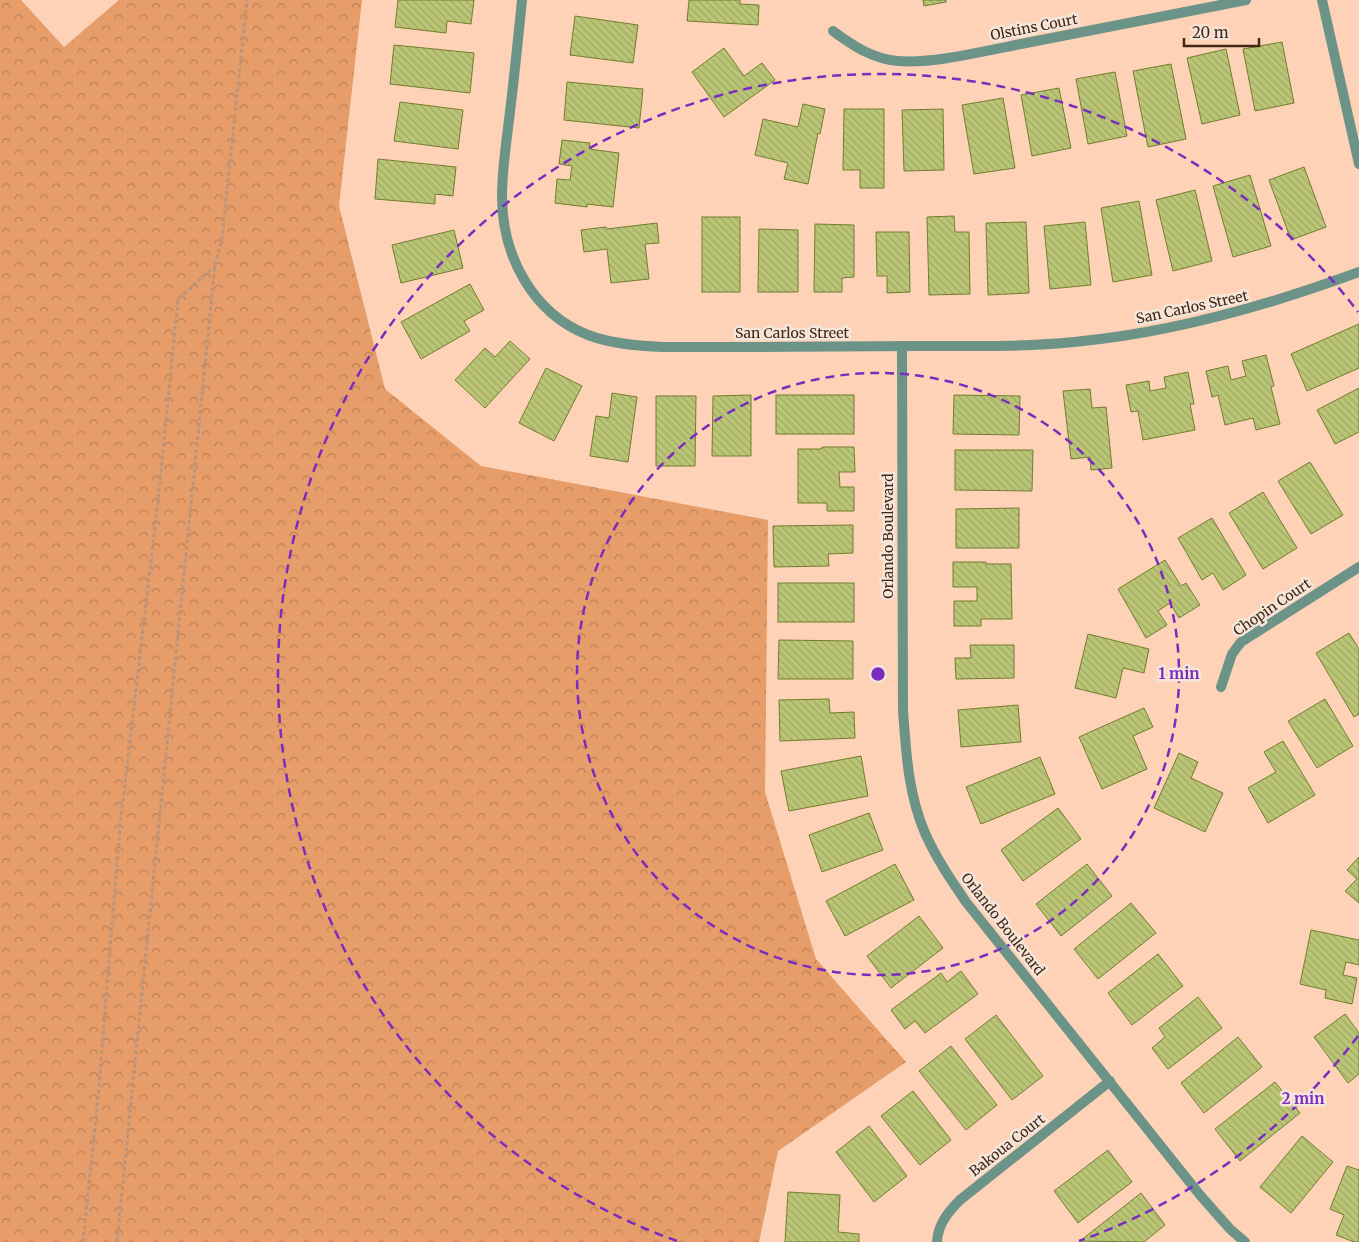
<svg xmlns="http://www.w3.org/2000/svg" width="1359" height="1242" font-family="Merriweather,serif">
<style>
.forest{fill:url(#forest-crowns)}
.building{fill:url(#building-back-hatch);stroke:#737d2e}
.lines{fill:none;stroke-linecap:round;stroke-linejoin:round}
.path{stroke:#ba957b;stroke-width:3;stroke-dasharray:4 2.5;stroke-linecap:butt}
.street{stroke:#6b9388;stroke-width:10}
.ring{fill:none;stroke:#7b2cbf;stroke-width:2.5;stroke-dasharray:9 6}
.labels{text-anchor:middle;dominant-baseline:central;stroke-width:5;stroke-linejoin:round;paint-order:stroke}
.street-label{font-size:14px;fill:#422713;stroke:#f5e6dc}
.centre{fill:#7b2cbf;stroke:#f5e6dc;stroke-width:2.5}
.ring-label{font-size:15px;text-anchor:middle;font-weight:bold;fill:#7b2cbf;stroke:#f5e6dc;stroke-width:5;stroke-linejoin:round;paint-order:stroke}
</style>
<defs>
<pattern id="forest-crowns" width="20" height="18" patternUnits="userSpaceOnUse" patternTransform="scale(1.25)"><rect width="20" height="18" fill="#e69d6a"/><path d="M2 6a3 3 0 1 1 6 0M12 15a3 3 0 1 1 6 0" fill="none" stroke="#bc8056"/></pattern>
<pattern id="building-back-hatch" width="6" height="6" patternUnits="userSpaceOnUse" patternTransform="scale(1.25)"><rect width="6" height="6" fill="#bac576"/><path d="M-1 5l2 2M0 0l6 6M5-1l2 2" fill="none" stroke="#a1a965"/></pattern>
</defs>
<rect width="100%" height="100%" fill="#fdd2b6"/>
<polygon class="forest" points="0,0 21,0 64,47 119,0 362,0 339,206 385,389 481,466 768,520 765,792 816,959 906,1062 778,1151 759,1242 0,1242"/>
<g class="building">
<polygon points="398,0 474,0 471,24 447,21 446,33 395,27"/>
<polygon points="689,0 740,0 740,4 759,5 758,25 687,21"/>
<polygon points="923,0 946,0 946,2 924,6"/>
<polygon points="575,16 638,25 633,63 570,55"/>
<polygon points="1282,42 1294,103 1255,111 1243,49"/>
<polygon points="394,45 474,53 470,93 390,84"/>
<polygon points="724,48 744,76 762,63 775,80 724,117 692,72"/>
<polygon points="1226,49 1240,115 1202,124 1187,58"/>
<polygon points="1171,64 1186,139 1148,147 1133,71"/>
<polygon points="1115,72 1127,136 1088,144 1076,79"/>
<polygon points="567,82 643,89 639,128 564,120"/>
<polygon points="1059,88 1071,148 1032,156 1021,95"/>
<polygon points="1003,98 1015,168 974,174 962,105"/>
<polygon points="400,102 463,110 458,149 394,141"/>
<polygon points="803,104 825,109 820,134 818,133 808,184 784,179 788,163 755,155 763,119 798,127"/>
<polygon points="844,109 884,109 884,188 860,188 860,170 843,170"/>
<polygon points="943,109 944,170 904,171 902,110"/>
<polygon points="562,140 590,143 589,149 619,153 613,207 587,204 587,207 555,203 557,179 570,180 572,166 559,164"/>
<polygon points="378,159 456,167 453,196 435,194 435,204 375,199"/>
<polygon points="1304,167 1326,227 1291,240 1269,180"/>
<polygon points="1250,175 1271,246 1233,257 1213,186"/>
<polygon points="1195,190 1212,261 1173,271 1156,200"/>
<polygon points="1139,201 1152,275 1113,282 1101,208"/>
<polygon points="954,216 955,232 969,232 970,294 929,295 927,217"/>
<rect x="702" y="217" width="38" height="75"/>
<polygon points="1026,222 1029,293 988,295 986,223"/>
<polygon points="1085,222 1091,285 1050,289 1044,226"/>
<polygon points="657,223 659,243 645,244 649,279 611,283 607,249 584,252 581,230 606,227 607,229"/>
<polygon points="815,224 854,225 854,277 842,278 842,292 814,292"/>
<polygon points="759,229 798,230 798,292 758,292"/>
<polygon points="454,230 463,268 401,283 392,245"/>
<polygon points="876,232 909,232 910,292 887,293 887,276 877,276"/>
<polygon points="470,284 484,310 464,321 470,331 421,359 401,322"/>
<polygon points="1359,324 1359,368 1307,391 1291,354"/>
<polygon points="510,341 530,359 485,408 455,380 485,348 495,357"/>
<polygon points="1266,355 1274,386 1271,387 1280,424 1256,430 1253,418 1225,425 1218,395 1212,397 1206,371 1228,366 1231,380 1246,376 1242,361"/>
<polygon points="546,368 582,386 554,441 519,423"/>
<polygon points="1188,372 1194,404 1190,404 1195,430 1143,440 1138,411 1131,412 1126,385 1149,381 1150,391 1166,388 1164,377"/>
<polygon points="1359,388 1359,432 1335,444 1317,410"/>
<polygon points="1090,389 1092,408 1106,407 1112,468 1091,470 1090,457 1071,459 1063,391"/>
<polygon points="612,393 637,397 628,462 590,456 596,416 609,418"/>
<polygon points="751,395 751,456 712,456 713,396"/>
<rect x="776" y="395" width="78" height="39"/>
<polygon points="954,395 1020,396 1019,435 953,434"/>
<polygon points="656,396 696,396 695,466 656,466"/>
<polygon points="822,447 854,447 855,472 839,472 840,487 854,487 854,511 827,511 827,503 798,503 798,449 822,449"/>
<polygon points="955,450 1033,450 1032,491 955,490"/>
<polygon points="1310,462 1343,515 1311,534 1278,481"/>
<polygon points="1263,492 1297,548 1263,569 1229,513"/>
<polygon points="1019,508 1019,548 956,548 956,509"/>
<polygon points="1212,518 1246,575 1223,590 1213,573 1202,580 1178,538"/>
<polygon points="853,525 853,553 828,554 829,566 774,567 773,526"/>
<polygon points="1165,560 1181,586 1186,583 1200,605 1179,618 1170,603 1158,611 1167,625 1146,638 1118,589"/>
<polygon points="953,562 986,562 986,564 1011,564 1012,619 981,619 981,626 954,626 954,601 977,601 977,587 953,587"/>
<rect x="778" y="583" width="76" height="39"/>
<polygon points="1349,633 1359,649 1359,714 1354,717 1316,653"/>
<polygon points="1088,634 1149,649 1144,673 1123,668 1116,698 1075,688"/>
<polygon points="779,640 853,641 853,679 778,679"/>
<polygon points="970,645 1014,645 1014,678 956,679 955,658 971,658"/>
<polygon points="829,699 830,713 854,712 855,738 780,741 779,700"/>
<polygon points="1325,699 1353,746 1317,768 1288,721"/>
<polygon points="1018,705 1021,742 961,747 958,710"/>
<polygon points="1144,708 1153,727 1133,736 1147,769 1102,789 1079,737"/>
<polygon points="1283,741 1315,795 1268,823 1248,788 1276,772 1264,752"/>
<polygon points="1179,753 1198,762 1191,778 1223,793 1205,832 1154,808"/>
<polygon points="861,756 868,796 789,811 781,771"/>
<polygon points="1040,757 1055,794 981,824 966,787"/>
<polygon points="1058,808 1081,839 1023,881 1001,850"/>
<polygon points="869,813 883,850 822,872 809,835"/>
<polygon points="1359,857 1359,903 1345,891 1357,879 1347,870"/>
<polygon points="895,864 914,900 845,936 826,901"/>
<polygon points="1087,864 1112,896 1061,936 1036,904"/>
<polygon points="1131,903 1156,933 1098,979 1074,949"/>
<polygon points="919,916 943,948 891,988 867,956"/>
<polygon points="1311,930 1359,940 1359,965 1346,962 1343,975 1357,978 1352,1004 1325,998 1326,990 1300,984"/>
<polygon points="1158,954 1183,986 1132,1025 1108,993"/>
<polygon points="961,971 978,994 925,1033 915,1021 905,1029 891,1010 941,973 947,982"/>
<polygon points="1198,997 1222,1028 1168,1069 1152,1048 1165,1037 1159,1028"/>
<polygon points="1345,1014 1359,1033 1359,1074 1348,1083 1314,1037"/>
<polygon points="996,1015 1043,1076 1012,1100 965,1039"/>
<polygon points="1238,1037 1262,1067 1204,1113 1181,1083"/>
<polygon points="951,1046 997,1105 966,1130 919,1071"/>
<polygon points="1275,1082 1300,1113 1240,1161 1215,1129"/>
<polygon points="913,1091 951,1140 920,1165 881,1116"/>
<polygon points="869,1126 907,1176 874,1202 836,1152"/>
<polygon points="1302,1136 1333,1162 1291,1213 1260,1187"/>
<polygon points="1108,1150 1132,1182 1078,1223 1054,1191"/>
<polygon points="1347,1166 1359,1170 1359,1242 1354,1242 1336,1235 1344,1215 1330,1209"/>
<polygon points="788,1192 840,1195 838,1232 859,1234 859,1242 785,1242"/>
<polygon points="1141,1193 1165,1225 1144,1242 1080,1241"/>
</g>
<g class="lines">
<g class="path">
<polyline points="83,1242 98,1098 120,826 158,501 178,299 215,266"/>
<polyline points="117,1242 215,265 222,239 247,0"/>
</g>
<g class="street">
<path d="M522 0C518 40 514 80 509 120 506 145 502 171 502 196 502 255 532 313 588 335 612 344 638 346 663 347 748 347 834 347 919 346 971 346 1023 347 1074 342 1172 333 1267 306 1359 272"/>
<polyline points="1322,0 1359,164"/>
<path d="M833 31C853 46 873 59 898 61 935 64 988 50 1026 43 1099 29 1172 14 1246 0"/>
<path d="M902 346 903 710C906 751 908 794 925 833 936 858 951 880 966 902L1200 1195 1230 1229 1245 1242"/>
<polyline points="1221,687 1232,654 1241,642 1359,567"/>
<path d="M937 1242C938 1224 948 1212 960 1200L1110 1081"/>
</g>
</g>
<g class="ring">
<circle cx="878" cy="674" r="301"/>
<path d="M1358 1036A601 601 0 0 1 1079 1241M677 1241A601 601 0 1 1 1358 312"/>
</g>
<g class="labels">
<g class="street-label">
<text transform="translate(1034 27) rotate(-11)">Olstins Court</text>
<text transform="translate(1192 307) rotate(-12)">San Carlos Street</text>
<text x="792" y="333">San Carlos Street</text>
<text transform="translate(888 536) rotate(-90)">Orlando Boulevard</text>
<text transform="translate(1272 607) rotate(-34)">Chopin Court</text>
<text transform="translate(1003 924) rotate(52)">Orlando Boulevard</text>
<text transform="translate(1007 1145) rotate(-38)">Bakoua Court</text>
</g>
</g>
<circle cx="878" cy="674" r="8" class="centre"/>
<g class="ring-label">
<text x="1179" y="679">1 min</text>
<text x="1303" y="1104">2 min</text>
</g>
<path d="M1184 38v8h75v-8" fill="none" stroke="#422713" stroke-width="2.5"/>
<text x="1192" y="38" font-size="15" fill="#422713" stroke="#f5e6dc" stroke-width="4" paint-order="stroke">20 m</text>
</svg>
